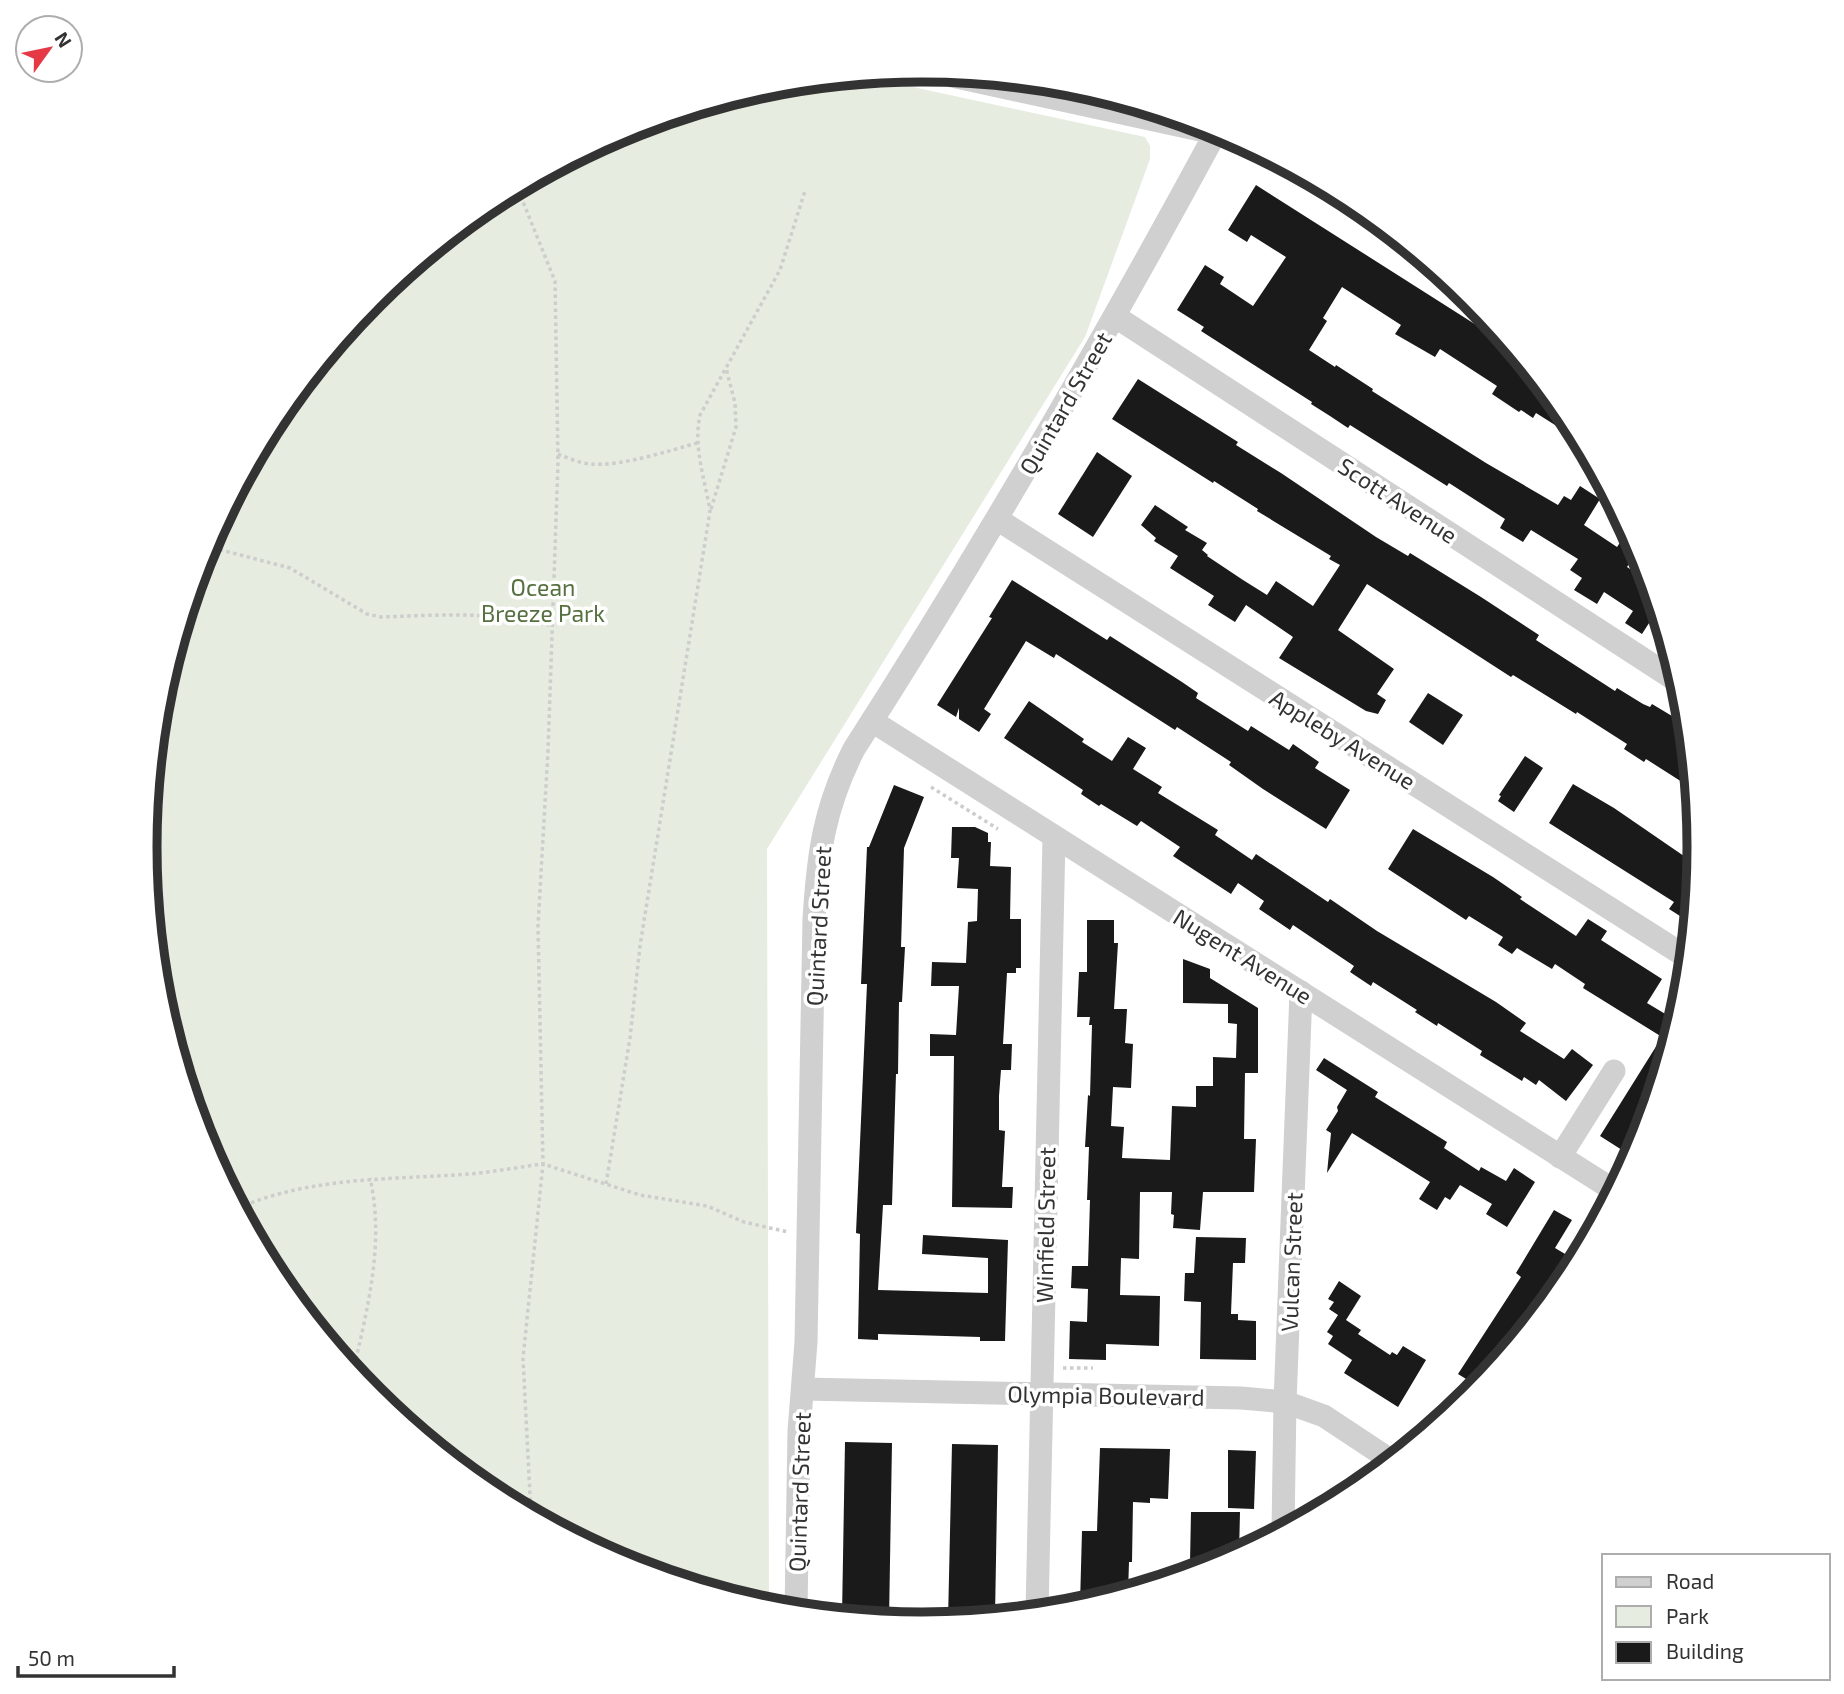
<svg xmlns="http://www.w3.org/2000/svg" width="1844" height="1694" font-family="'Exo 2',sans-serif">
<style>
.green{fill:#e6ecdf}
.building{fill:#1a1a1a}
.lines{fill:none;stroke-linecap:round;stroke-linejoin:round}
.path{stroke:#cdcdcd;stroke-width:3.5;stroke-dasharray:3.5 3.5;stroke-linecap:butt}
.minor{stroke:#d0d0d0;stroke-width:23}
.labels{text-anchor:middle;dominant-baseline:central;stroke-width:7;stroke-linejoin:round;paint-order:stroke}
.street-label{font-size:23px;fill:#333;stroke:#fff}
.park-label{font-size:23px;fill:#56703f;stroke:#fff}
.rim{fill:none;stroke:#333;stroke-width:9}
</style>
<rect width="100%" height="100%" fill="#fff"/>
<polygon class="green" points="862,76 1145,137 1150,146 1150,159 1085,337 767,849 769,1609 624,1565 490,1493 372,1396 276,1278 204,1144 160,998 145,847 160,695 204,549 276,415 373,297 491,201 625,129 771,85"/>
<g class="building">
<polygon points="1256,185 1514,349 1568,416 1582,442 1536,413 1533,418 1521,410 1519,412 1492,394 1497,386 1440,349 1435,357 1395,334 1401,325 1342,287 1323,318 1327,321 1309,350 1335,367 1336,365 1373,389 1372,391 1486,463 1558,505 1564,496 1571,500 1580,486 1600,499 1584,525 1617,547 1629,529 1639,548 1627,567 1650,582 1658,609 1642,634 1625,623 1633,611 1604,592 1597,604 1574,590 1582,578 1570,570 1578,559 1531,530 1523,542 1500,528 1505,519 1449,483 1447,486 1350,425 1348,428 1330,416 1311,404 1312,402 1201,331 1204,327 1177,310 1205,265 1224,277 1220,284 1253,306 1286,257 1251,235 1247,242 1228,230"/>
<polygon points="1138,379 1238,442 1236,445 1281,473 1376,537 1408,556 1410,553 1481,597 1539,635 1536,640 1615,691 1617,688 1643,704 1650,707 1652,704 1687,725 1693,789 1646,759 1644,762 1624,749 1627,744 1577,712 1576,714 1513,675 1511,677 1367,584 1338,630 1394,669 1377,694 1386,700 1378,714 1366,711 1279,658 1293,637 1246,605 1235,622 1208,605 1214,596 1170,568 1178,556 1154,541 1156,538 1141,525 1155,505 1188,527 1185,530 1207,543 1202,550 1208,555 1207,556 1243,580 1267,595 1276,581 1313,606 1340,565 1329,559 1331,556 1257,511 1258,509 1214,481 1213,483 1112,419"/>
<polygon points="1097,452 1132,476 1093,537 1058,514"/>
<polygon points="1012,580 1107,640 1110,636 1182,682 1198,693 1196,698 1248,731 1251,726 1289,750 1293,744 1319,762 1315,768 1350,790 1326,829 1263,789 1229,765 1231,762 1177,727 1175,730 1056,654 1054,658 1026,641 984,709 991,714 979,732 959,719 959,708 956,717 937,705 992,618 989,617"/>
<polygon points="1428,693 1463,715 1443,745 1409,722"/>
<polygon points="1029,701 1084,739 1082,742 1112,761 1128,737 1146,748 1133,769 1162,787 1158,793 1218,830 1215,835 1252,860 1256,854 1328,902 1330,899 1377,931 1496,1002 1526,1023 1520,1031 1564,1059 1572,1049 1593,1065 1566,1101 1539,1080 1536,1085 1524,1077 1522,1081 1498,1066 1480,1055 1482,1051 1438,1023 1437,1026 1415,1012 1417,1010 1373,982 1371,986 1350,972 1354,966 1293,925 1290,930 1259,909 1264,901 1238,883 1231,894 1173,856 1180,847 1141,821 1137,826 1101,804 1099,806 1081,794 1083,790 1004,738"/>
<polygon points="1525,756 1543,768 1514,812 1498,801 1501,796 1499,795"/>
<polygon points="1573,784 1614,808 1697,865 1691,923 1669,909 1674,902 1549,823"/>
<polygon points="894,785 924,797 904,848 901,947 905,947 902,1002 899,1002 898,1074 896,1074 892,1205 883,1205 878,1290 988,1293 988,1258 922,1254 923,1235 1008,1240 1005,1341 980,1341 980,1337 878,1334 878,1340 858,1339 860,1234 856,1233 867,984 861,984 867,847 869,847"/>
<polygon points="952,827 975,827 988,833 988,842 991,842 990,866 1011,867 1010,919 1021,919 1021,968 1016,968 1016,973 1007,973 1003,1044 1012,1044 1011,1070 1001,1070 999,1096 999,1130 1005,1131 1002,1187 1013,1187 1012,1208 952,1207 954,1056 930,1056 930,1034 956,1035 959,986 931,986 932,962 966,963 968,922 977,921 978,889 957,888 959,858 951,858"/>
<polygon points="1413,829 1493,877 1522,897 1520,899 1576,936 1588,919 1607,931 1601,940 1662,979 1647,1003 1677,1021 1640,1145 1633,1157 1600,1136 1662,1037 1583,988 1585,984 1555,964 1552,969 1517,948 1512,954 1498,945 1503,937 1469,916 1466,920 1388,869"/>
<polygon points="1087,920 1114,920 1114,943 1118,943 1114,1009 1127,1009 1125,1043 1133,1044 1131,1088 1113,1087 1111,1126 1124,1127 1122,1158 1170,1160 1172,1106 1196,1107 1196,1086 1213,1086 1213,1057 1236,1058 1237,1024 1228,1023 1228,1004 1183,1003 1183,959 1210,969 1210,978 1258,1008 1258,1073 1245,1073 1244,1139 1256,1139 1254,1192 1203,1192 1200,1230 1173,1228 1174,1215 1171,1214 1172,1192 1140,1192 1139,1259 1121,1258 1120,1295 1160,1296 1159,1346 1106,1344 1106,1360 1069,1359 1070,1321 1087,1322 1088,1289 1071,1288 1072,1266 1088,1266 1090,1200 1087,1200 1089,1147 1085,1147 1088,1095 1090,1096 1092,1025 1089,1025 1090,1017 1077,1017 1079,972 1087,972"/>
<polygon points="1324,1058 1378,1092 1375,1097 1447,1142 1444,1148 1479,1171 1481,1167 1506,1181 1514,1168 1535,1182 1507,1227 1486,1214 1492,1204 1460,1185 1450,1200 1445,1197 1437,1210 1419,1199 1430,1182 1352,1133 1327,1173 1331,1133 1326,1130 1338,1111 1337,1107 1347,1090 1316,1070"/>
<polygon points="1554,1210 1572,1220 1555,1248 1577,1261 1568,1279 1479,1387 1458,1374 1521,1277 1516,1273"/>
<polygon points="1196,1237 1246,1238 1245,1263 1233,1263 1231,1314 1238,1314 1238,1320 1256,1321 1256,1360 1200,1359 1201,1302 1184,1301 1185,1273 1194,1273"/>
<polygon points="1339,1281 1361,1296 1346,1320 1361,1330 1358,1334 1390,1355 1392,1352 1397,1355 1403,1346 1426,1360 1398,1407 1344,1373 1352,1360 1328,1344 1333,1336 1327,1332 1338,1315 1329,1309 1334,1302 1328,1299"/>
<polygon points="845,1442 892,1443 889,1621 842,1616"/>
<polygon points="952,1444 998,1445 995,1617 948,1621"/>
<polygon points="1100,1448 1170,1449 1168,1499 1150,1498 1150,1503 1133,1502 1132,1562 1129,1562 1128,1593 1090,1604 1080,1604 1082,1531 1097,1531"/>
<polygon points="1228,1450 1256,1451 1254,1509 1228,1508"/>
<polygon points="1191,1512 1240,1512 1239,1554 1221,1564 1190,1563"/>
</g>
<g class="lines">
<g class="path">
<path d="M558 454C568 458 579 463 590 464 618 467 669 451 697 443"/>
<polyline points="711,509 736,427 735,403 726,368"/>
<path d="M206 546 290 568 367 614 381 617C439 615 496 611 552 626"/>
<polyline points="931,787 998,829"/>
<path d="M606 1184 630 1038 640 946 710 511C705 479 693 448 700 415L780 270 805 191"/>
<path d="M238 1208C313 1176 390 1180 469 1174 494 1172 519 1167 543 1164L538 926 548 751 558 462 555 281 517 187"/>
<polyline points="1063,1368 1093,1368"/>
<path d="M353 1373C367 1309 385 1244 370 1178"/>
<polyline points="531,1515 523,1358 543,1164 640,1195 707,1206 744,1222 788,1232"/>
</g>
<g class="minor">
<polyline points="929,71 1237,138"/>
<polyline points="1116,317 1680,683"/>
<polyline points="997,519 1688,958"/>
<polyline points="872,721 1615,1191"/>
<polyline points="1560,1157 1614,1071"/>
<polyline points="803,1389 1241,1398 1285,1402 1324,1416 1392,1461"/>
<polyline points="1283,1531 1285,1402 1301,992"/>
<path d="M796 1612 799 1431 806 1342 814 919C818 854 824 808 854 749 983 548 1102 343 1215 134L1220 129"/>
<polyline points="1037,1613 1054,838"/>
</g>
</g>
<g class="labels">
<g class="street-label">
<text transform="translate(1065 403) rotate(-60)">Quintard Street</text>
<text transform="translate(1398 500) rotate(33)">Scott Avenue</text>
<text transform="translate(1343 739) rotate(32)">Appleby Avenue</text>
<text transform="translate(818 926) rotate(-87)">Quintard Street</text>
<text transform="translate(1243 956) rotate(32)">Nugent Avenue</text>
<text transform="translate(1045 1225) rotate(-89)">Winfield Street</text>
<text transform="translate(1291 1262) rotate(-88)">Vulcan Street</text>
<text transform="translate(1106 1395) rotate(1)">Olympia Boulevard</text>
<text transform="translate(799 1492) rotate(-88)">Quintard Street</text>
</g>
<g class="park-label">
<text x="543" y="587">Ocean<tspan x="543" dy="26">Breeze Park</tspan></text>
</g>
</g>
<path d="M0 0H1844V1694H0ZM157 847a765 765 0 1 1 1530 0a765 765 0 1 1-1530 0Z" fill="#fff" fill-rule="evenodd"/>
<path class="rim" d="M157 847a765 765 0 1 1 1530 0a765 765 0 1 1-1530 0Z"/>
<rect x="1602" y="1554" width="228" height="126" fill="#ffffff" stroke="#adadad" stroke-width="2"/>
<rect x="1616" y="1577" width="35" height="10" fill="#d0d0d0" stroke="#adadad" stroke-width="2"/>
<text x="1666" y="1589" font-size="21" fill="#333333">Road</text>
<rect x="1616" y="1606" width="35" height="21" fill="#e6ecdf" stroke="#adadad" stroke-width="2"/>
<text x="1666" y="1624" font-size="21" fill="#333333">Park</text>
<rect x="1616" y="1642" width="35" height="21" fill="#1a1a1a" stroke="#adadad" stroke-width="2"/>
<text x="1666" y="1659" font-size="21" fill="#333333">Building</text>
<g transform="translate(49 49) rotate(57)"><circle r="33" fill="#ffffff" stroke="#adadad" stroke-width="2"/>
<path d="M0-5L12 26L0 18L-12 26Z" fill="#e63946"/>
<text y="-10" font-size="19" font-weight="bold" text-anchor="middle" fill="#333333">N</text>
</g>
<path d="M18 1666v10h156v-10" fill="none" stroke="#333333" stroke-width="3.5"/>
<text x="28" y="1666" font-size="21" fill="#333333" stroke="#ffffff" stroke-width="5" paint-order="stroke">50 m</text>
</svg>
